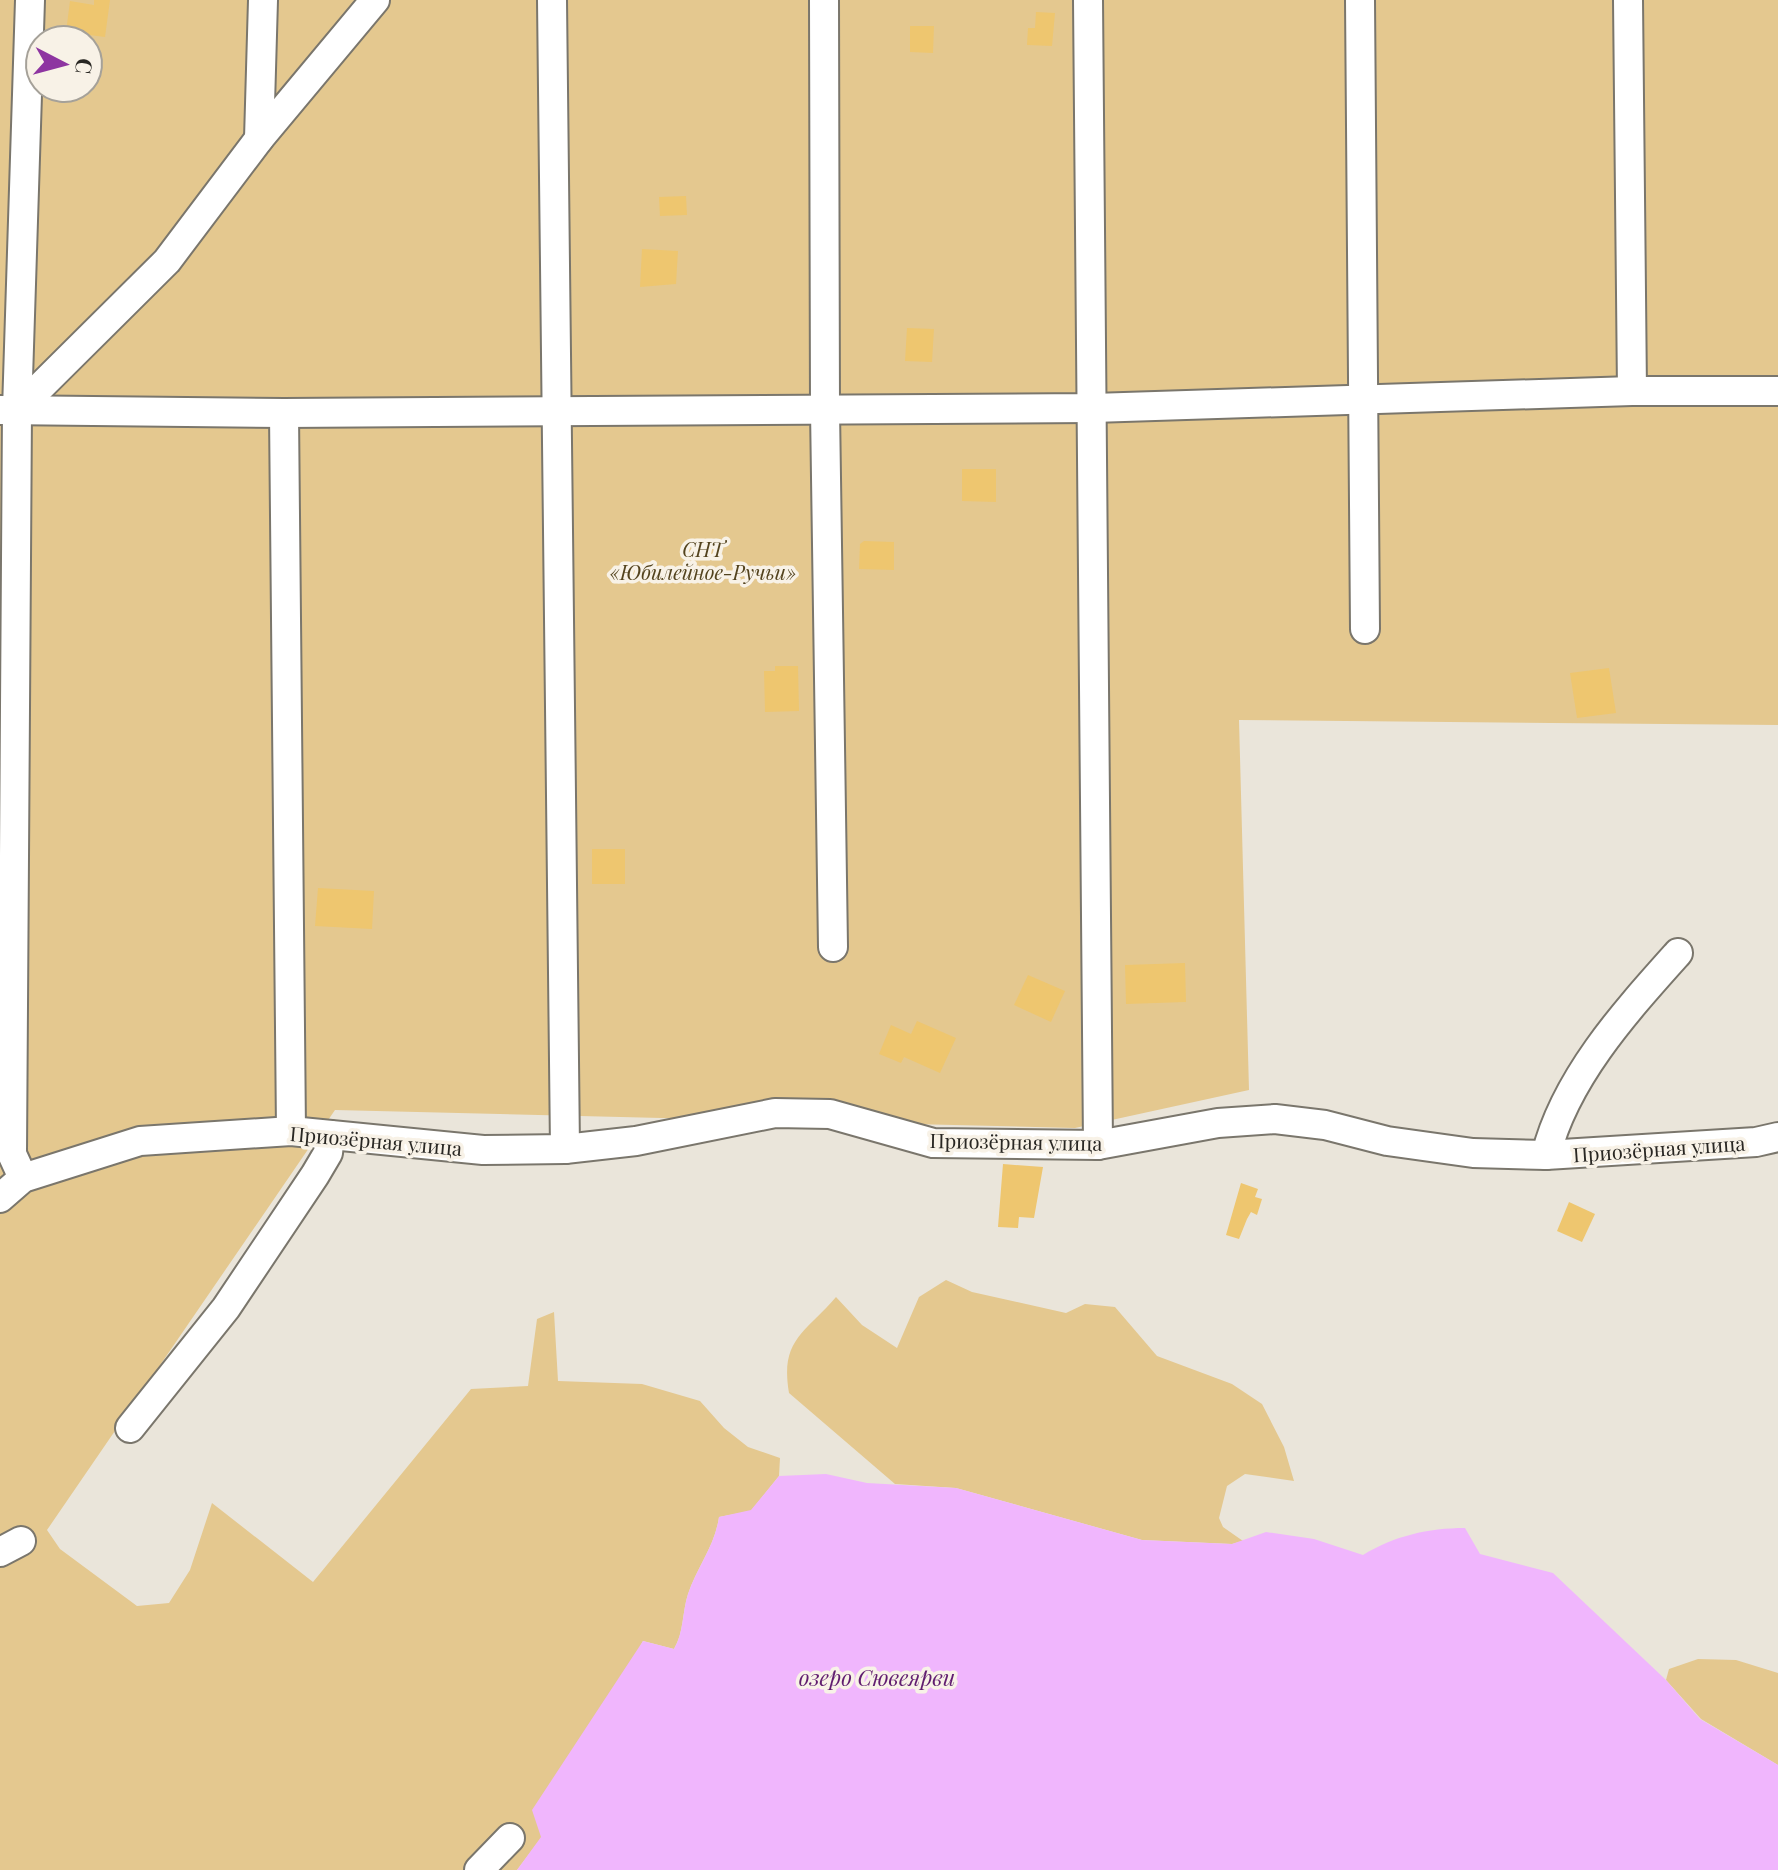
<svg xmlns="http://www.w3.org/2000/svg" width="1778" height="1870" font-family="'Playfair Display',serif">
<style>
.green{fill:#e4c88f;fill-rule:evenodd}
.water{fill:#f0b6fd}
.building{fill:#eec66f}
.lines{fill:none;stroke-linecap:round;stroke-linejoin:round}
.minor-casing{stroke:#7a766c;stroke-width:32}
.minor{stroke:#fff;stroke-width:28}
.labels{text-anchor:middle;dominant-baseline:central;stroke-width:7;stroke-linejoin:round;paint-order:stroke}
.park-label{font-size:20px;font-style:italic;fill:#53431e;stroke:#f8f2e7}
.street-label{font-size:20px;fill:#292723;stroke:#f8f2e7}
.water-label{font-size:22px;font-style:italic;fill:#601c6f;stroke:#f8f2e7}
</style>
<rect width="100%" height="100%" fill="#eae5da"/>
<g class="green">
<path d="M0 0H1778V725L1239 720 1249 1090 1075 1128 335 1110 47 1530 60 1549 137 1606 169 1603 190 1570 212 1503 313 1582 471 1389 528 1386 537 1319 554 1312 558 1381 642 1384 700 1401 724 1428 748 1447 780 1458 779 1476 751 1511 719 1517C715 1546 697 1567 688 1594 682 1613 684 1632 674 1649L643 1641 542 1837 517 1870H0ZM40 40H88V88H40Z"/>
<path d="M946 1280 972 1292 1066 1313 1085 1304 1115 1307 1157 1356 1232 1384 1262 1404 1284 1447 1294 1481 1245 1474 1227 1486 1219 1518 1223 1527 1243 1541 1232 1544 1142 1540 956 1488 895 1484 789 1393C780 1340 804 1334 836 1297L862 1325 897 1348 919 1297Z"/>
<polygon points="1698,1659 1736,1660 1778,1673 1778,1765 1701,1719 1666,1680 1669,1669"/>
</g>
<path class="water" d="M826 1474 867 1483 956 1488 1142 1540 1232 1544 1266 1532 1314 1539 1363 1555C1394 1536 1428 1528 1465 1528L1480 1554 1553 1573 1666 1680 1700 1719 1778 1765V1870H517L541 1837 532 1810 643 1641 674 1649C684 1632 682 1613 688 1594 697 1567 715 1546 719 1517L751 1510 779 1476Z"/>
<g class="building">
<polygon points="94,0 110,0 105,37 66,32 70,1 94,5"/>
<polygon points="1036,12 1055,13 1052,46 1027,45 1028,28 1035,28"/>
<polygon points="910,26 934,26 933,53 910,52"/>
<polygon points="686,196 687,215 660,216 659,197"/>
<polygon points="642,249 678,251 676,284 640,287"/>
<polygon points="907,328 934,329 932,362 905,361"/>
<polygon points="962,469 996,469 996,502 962,501"/>
<polygon points="864,541 894,542 894,570 859,569 860,544"/>
<polygon points="775,666 798,666 799,711 765,712 764,671 775,671"/>
<polygon points="1609,668 1616,713 1577,718 1570,673"/>
<rect x="592" y="849" width="33" height="35"/>
<polygon points="318,888 374,891 372,929 315,926"/>
<polygon points="1185,963 1186,1002 1126,1004 1125,965"/>
<polygon points="1028,975 1065,991 1051,1022 1014,1005"/>
<polygon points="917,1021 956,1038 940,1073 904,1057 901,1063 879,1054 891,1025 911,1034"/>
<polygon points="1003,1164 1043,1167 1034,1218 1019,1217 1018,1228 998,1227"/>
<polygon points="1241,1183 1258,1189 1255,1197 1262,1199 1257,1215 1251,1212 1247,1219 1239,1239 1226,1235"/>
<polygon points="1569,1202 1595,1214 1582,1242 1557,1231"/>
</g>
<g class="lines">
<defs>
<g id="minor">
<polyline points="552,0 565,1149"/>
<polyline points="824,0 825,410 833,947"/>
<polyline points="1088,0 1098,1145"/>
<polyline points="1360,0 1365,629"/>
<polyline points="1628,0 1632,391"/>
<polyline points="259,139 263,0"/>
<polyline points="0,410 284,413 1093,408 1632,391 1778,391"/>
<polyline points="17,410 167,261 259,139 375,0"/>
<polyline points="284,413 291,1131"/>
<path d="M1546 1155C1565 1078 1626 1011 1678 953"/>
<polyline points="23,1178 12,1154 17,410 30,0"/>
<polyline points="0,1198 23,1178 140,1141 291,1131 483,1150 565,1149 636,1141 775,1113 830,1114 933,1143 1098,1145 1218,1123 1275,1119 1325,1125 1387,1141 1473,1153 1546,1155 1756,1142 1778,1137"/>
<polyline points="130,1428 226,1308 315,1175 328,1153 330,1135"/>
<polyline points="0,1552 21,1541"/>
<polyline points="479,1870 510,1838"/>
</g>
</defs>
<use href="#minor" class="minor-casing"/>
<use href="#minor" class="minor"/>
</g>
<g class="labels">
<g class="park-label">
<text x="703" y="548">СНТ<tspan x="703" dy="23">«Юбилейное-Ручьи»</tspan></text>
</g>
<g class="street-label">
<text transform="translate(376 1140) rotate(5)">Приозёрная улица</text>
<text transform="translate(1016 1141) rotate(1)">Приозёрная улица</text>
<text transform="translate(1659 1148) rotate(-4)">Приозёрная улица</text>
</g>
<g class="water-label">
<text x="877" y="1677">озеро Сювеярви</text>
</g>
</g>
<g transform="translate(64 64) rotate(96)"><circle r="38" fill="#f8f2e7" stroke="#a5a199" stroke-width="2"/>
<path d="M0-6L14 30L0 20L-14 30Z" fill="#8e35a1"/>
<text y="-12" font-size="22" font-weight="bold" text-anchor="middle" fill="#292723">С</text>
</g>
</svg>
